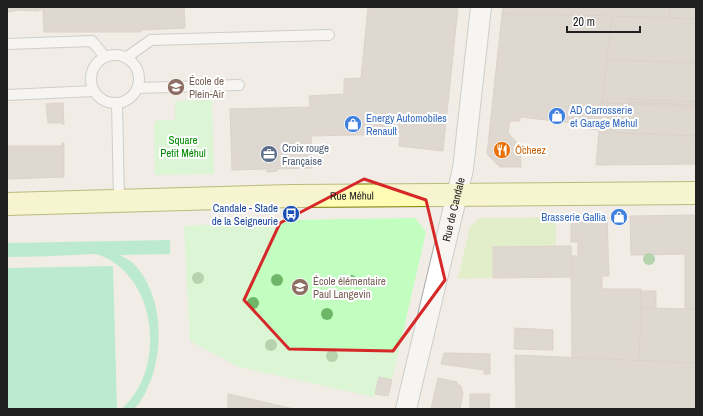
<svg xmlns="http://www.w3.org/2000/svg" width="703" height="416" font-family="'Archivo Narrow',sans-serif">
<style>
.grass{fill:#d1efa8}
.park{fill:#c1fec0}
.pitch{fill:#7de7b5}
.building{fill:#cabeb8;stroke:#c5b1a7}
.lines{fill:none;stroke-linecap:round;stroke-linejoin:round}
.lane-casing{stroke:#a7a7a7;stroke-width:12}
.street-casing{stroke:#a7a7a7;stroke-width:22}
.secondary-casing{stroke:#7c7e00;stroke-width:24}
.lane{stroke:#fff;stroke-width:10}
.street{stroke:#fff;stroke-width:20}
.secondary{stroke:#fffcb6;stroke-width:22}
.tree{fill:#6eb769}
.marked{fill:none;stroke:#d62828;stroke-width:3;stroke-linejoin:round}
.labels{text-anchor:middle;dominant-baseline:central;stroke-width:4;stroke-linejoin:round;paint-order:stroke}
.education-label{font-size:11px;fill:#785e54;stroke:#fff;text-anchor:start}
.shop-label{font-size:11px;fill:#366cbe;stroke:#fff;text-anchor:start}
.park-label{font-size:11px;fill:#028a02;stroke:#fff}
.service-label{font-size:11px;fill:#4e5e75;stroke:#fff;text-anchor:start}
.food-label{font-size:11px;fill:#c56008;stroke:#fff;text-anchor:start}
.street-label{font-size:11px;fill:#202020;stroke:#fff}
.transit-label{font-size:11px;fill:#164399;stroke:#fff;text-anchor:end}
</style>
<rect width="100%" height="100%" fill="#f1ede6"/>
<polygon class="grass" points="556,217 556,246 493,247 493,278 458,279 470,226 480,218"/>
<g class="park">
<polygon points="212,100 214,174 155,175 154,123 158,120 175,120 175,101"/>
<polygon points="415,218 426,232 392,380 379,377 374,397 239,367 190,341 184,226 218,224 225,221"/>
</g>
<g class="pitch">
<path d="M170 240V254L120 255C124 258 130 260 133 263 162 293 164 343 151 380 147 389 142 402 134 409H121C167 371 158 276 99 255 92 253 82 255 74 255 52 256 29 257 7 257V243Z"/>
<polygon points="113,266 117,409 7,409 7,268"/>
</g>
<g class="building">
<polygon points="7,7 184,7 185,28 141,30 141,32 44,32 43,9 37,11 20,10 7,12"/>
<polygon points="368,7 458,7 443,151 399,146 400,134 311,136 312,168 277,169 277,171 267,172 267,169 232,170 230,109 310,107 309,96 344,94 344,79 361,78"/>
<polygon points="503,7 670,7 669,18 502,14"/>
<polygon points="670,7 696,7 696,19 669,18"/>
<polygon points="502,14 612,16 599,130 589,129 590,125 520,117 520,121 510,121 508,133 520,146 521,167 500,167 487,154"/>
<polygon points="612,16 696,19 696,63 607,60"/>
<polygon points="607,60 696,63 696,102 627,99 628,102 696,105 696,107 602,103"/>
<polygon points="627,99 696,102 696,105 628,102"/>
<polygon points="63,103 64,125 62,123 48,123 46,104"/>
<polygon points="602,103 696,107 696,136 599,132"/>
<polygon points="599,132 696,136 696,164 596,165"/>
<polygon points="62,143 64,143 64,177 7,179 7,146 62,146"/>
<polygon points="696,215 696,309 685,309 685,254 631,255 630,216"/>
<polygon points="571,216 607,216 609,276 602,276 602,289 641,289 641,339 639,361 572,358 571,256 578,256 578,238 571,238"/>
<rect x="571" y="238" width="7" height="4"/>
<polygon points="571,246 572,277 493,278 493,247"/>
<rect x="641" y="291" width="15" height="17"/>
<polygon points="641,308 696,309 696,363 639,361"/>
<polygon points="515,328 553,330 553,350 514,349"/>
<polygon points="444,353 490,354 490,374 484,374 484,370 441,364"/>
<polygon points="515,355 696,363 696,409 516,409"/>
<polygon points="379,377 392,380 388,396 375,394"/>
<polygon points="438,378 457,382 457,384 461,386 463,393 460,409 431,409"/>
<polygon points="228,394 294,409 228,409"/>
<polygon points="470,394 490,394 489,409 470,409"/>
</g>
<g class="lines">
<defs>
<g id="lane">
<polyline points="7,44 92,41 105,57"/>
<circle cx="115" cy="79" r="24"/>
<polyline points="127,57 151,40 329,35"/>
<polyline points="138,88 239,85"/>
<polyline points="7,95 94,91"/>
<polyline points="117,103 119,201"/>
</g>
<g id="street">
<path id="s1" d="M406 409 463 169 481 7"/>
</g>
<g id="secondary">
<path id="s2" d="M7 204 292 196 696 193"/>
</g>
</defs>
<use href="#lane" class="lane-casing"/>
<use href="#street" class="street-casing"/>
<use href="#secondary" class="secondary-casing"/>
<use href="#lane" class="lane"/>
<use href="#street" class="street"/>
<use href="#secondary" class="secondary"/>
</g>
<g class="tree">
<circle cx="649" cy="259" r="6"/>
<circle cx="198" cy="278" r="6"/>
<circle cx="277" cy="280" r="6"/>
<circle cx="351" cy="281" r="6"/>
<circle cx="253" cy="303" r="6"/>
<circle cx="327" cy="314" r="6"/>
<circle cx="271" cy="345" r="6"/>
<circle cx="332" cy="356" r="6"/>
</g>
<path d="M0 0H703V416H0ZM364 179 426 200 445 280 393 351 289 349 244 300 280 223Z" fill="#f1ede6" fill-opacity=".55" fill-rule="evenodd"/>
<path class="marked" d="M364 179 426 200 445 280 393 351 289 349 244 300 280 223Z"/>
<defs>
<symbol id="school-disc" viewBox="-11 -11 22 22"><circle r="9.5" fill="#8d6e63" stroke="#fff"/><path d="M0-5L7-2L0 1L-7-2ZM-4 1L0 2.5L4 1V4Q0 6-4 4Z" fill="#fff"/></symbol>
<symbol id="shop-disc" viewBox="-11 -11 22 22"><circle r="9.5" fill="#3f7fe0" stroke="#fff"/><path d="M-5-2.5h2.3a2.7 3.5 0 0 1 5.4 0H5L5.5 6h-11ZM-1.5-2.5h3a1.5 2.3 0 0 0-3 0Z" fill="#fff"/></symbol>
<symbol id="restaurant-disc" viewBox="-11 -11 22 22"><circle r="9.5" fill="#e8710a" stroke="#fff"/><path d="M-5-6h1v4h1v-4h1v4h1v-4h1v5L-1.5 .5V6h-2V.5L-5-1ZM5-6V6H3V1.5H1.5Q1.5-4 5-6Z" fill="#fff"/></symbol>
<symbol id="office-disc" viewBox="-11 -11 22 22"><circle r="9.5" fill="#5c6f8a" stroke="#fff"/><path d="M-6-3h4V-5.5h4V-3h4V5H-6ZM-1-4.5V-3h2v-1.5ZM-6 0V1H6V0Z" fill="#fff"/></symbol>
<symbol id="bus-disc" viewBox="-11 -11 22 22"><circle r="9.5" fill="#1a4fb4" stroke="#fff"/><path d="M-5-6H5V4H4V6H2V4H-2V6H-4V4H-5ZM-3.5-4V0h7V-4ZM-3.5 1.2v1.5H-2V1.2ZM2 1.2v1.5H3.5V1.2Z" fill="#fff"/></symbol>
</defs>
<g fill-rule="evenodd">
<use href="#school-disc" x="166" y="77" width="20" height="20"/>
<use href="#shop-disc" x="547" y="106" width="20" height="20"/>
<use href="#shop-disc" x="343" y="114" width="20" height="20"/>
<use href="#restaurant-disc" x="492" y="140" width="20" height="20"/>
<use href="#office-disc" x="259" y="144" width="20" height="20"/>
<use href="#bus-disc" x="281" y="204" width="20" height="20"/>
<use href="#shop-disc" x="609" y="207" width="20" height="20"/>
<use href="#school-disc" x="290" y="277" width="20" height="20"/>
</g>
<g class="labels">
<g class="education-label">
<text x="189" y="81">École de<tspan x="189" dy="13">Plein-Air</tspan></text>
<text x="313" y="281">École élémentaire<tspan x="313" dy="13">Paul Langevin</tspan></text>
</g>
<g class="shop-label">
<text x="570" y="110">AD Carrosserie<tspan x="570" dy="13">et Garage Mehul</tspan></text>
<text x="366" y="118">Energy Automobiles<tspan x="366" dy="13">Renault</tspan></text>
<text x="606" y="217" text-anchor="end">Brasserie Gallia</text>
</g>
<g class="park-label">
<text x="183" y="140">Square<tspan x="183" dy="13">Petit Méhul</tspan></text>
</g>
<g class="service-label">
<text x="282" y="148">Croix rouge<tspan x="282" dy="13">Française</tspan></text>
</g>
<g class="food-label">
<text x="515" y="150">Ô´cheez</text>
</g>
<g class="street-label">
<text stroke="none"><textPath href="#s2" startOffset="345">Rue Méhul</textPath></text>
<text stroke="none"><textPath href="#s1" startOffset="205">Rue de Candale</textPath></text>
</g>
<g class="transit-label">
<text x="278" y="208">Candale - Stade<tspan x="278" dy="13">de la Seigneurie</tspan></text>
</g>
</g>
<rect width="703" height="416" fill="none" stroke="#202020" stroke-width="16"/>
<path d="M567 26v6h73v-6" fill="none" stroke="#202020" stroke-width="2"/>
<text x="573" y="26" font-size="12" fill="#202020" stroke="#ffffff" stroke-width="3" paint-order="stroke">20 m</text>
</svg>
